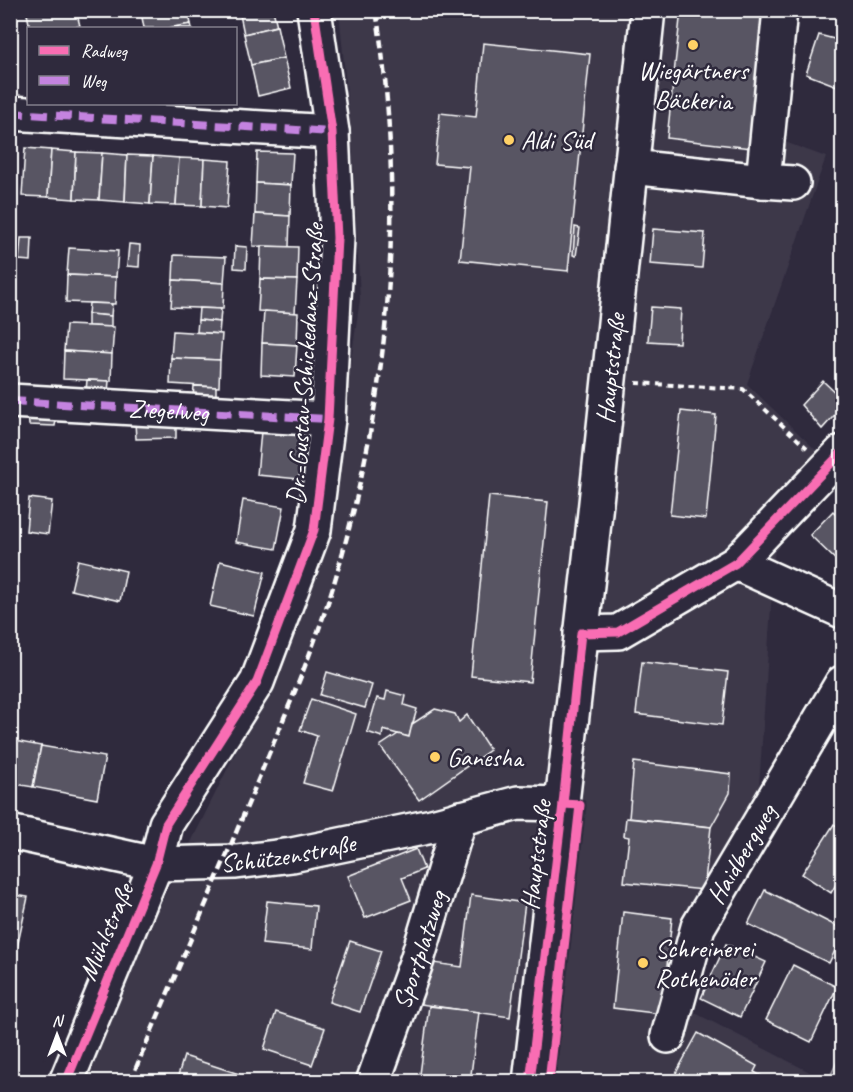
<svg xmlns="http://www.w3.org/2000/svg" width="853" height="1092" font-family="Caveat,sans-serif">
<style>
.built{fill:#3c3749}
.green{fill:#464152;stroke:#a2a0a8;stroke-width:1.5}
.building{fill:#595564;stroke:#fff;stroke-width:1.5}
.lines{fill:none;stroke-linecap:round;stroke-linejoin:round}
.minor-casing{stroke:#fff;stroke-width:38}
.path{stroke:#fff;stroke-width:4;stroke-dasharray:6 4.5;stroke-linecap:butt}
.minor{stroke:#2f2a3d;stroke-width:33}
.rail{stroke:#fff;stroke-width:4.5;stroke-dasharray:9 4.5;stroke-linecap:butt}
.quiet{stroke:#c483df;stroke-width:8;stroke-dasharray:15 8;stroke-linecap:butt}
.cycleway-casing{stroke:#2f2a3d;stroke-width:13}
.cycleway{stroke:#f96db3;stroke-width:9}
.poi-dot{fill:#ffd166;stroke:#2f2a3d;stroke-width:2}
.labels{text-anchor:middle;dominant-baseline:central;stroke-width:5;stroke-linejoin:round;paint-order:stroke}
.poi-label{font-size:26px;fill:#fff;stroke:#2f2a3d;text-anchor:start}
.street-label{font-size:26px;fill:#fff;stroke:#2f2a3d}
</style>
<rect width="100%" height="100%" fill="#2f2a3d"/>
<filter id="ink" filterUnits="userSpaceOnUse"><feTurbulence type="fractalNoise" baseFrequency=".0167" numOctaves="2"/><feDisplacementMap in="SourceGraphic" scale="12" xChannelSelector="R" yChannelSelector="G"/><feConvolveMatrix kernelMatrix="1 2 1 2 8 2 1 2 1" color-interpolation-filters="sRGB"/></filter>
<g filter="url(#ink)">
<polygon class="built" points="339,11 787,11 774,138 826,157 747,384 818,452 775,546 758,803 672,1001 827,1081 72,1082 266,691 325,537 360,299 353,160"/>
<polygon class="green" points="842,1051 842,1081 828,1081"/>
<g class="building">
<polygon points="45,10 76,10 80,26 67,28 30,28 27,14"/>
<polygon points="148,10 188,10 191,24 168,28 144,28 141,12"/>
<polygon points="239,10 273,10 277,26 244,34"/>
<polygon points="681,10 719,10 767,16 759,149 667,138"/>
<polygon points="191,24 192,28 168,28"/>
<polygon points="277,26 284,58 251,65 244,34"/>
<polygon points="819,35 842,41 842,73 837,86 806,74"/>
<polygon points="483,43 590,54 568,271 460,260 470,167 435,164 440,113 476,117"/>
<polygon points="284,58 291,88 258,96 251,65"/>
<polygon points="25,148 51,150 48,197 22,196"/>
<polygon points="51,150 76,152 74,199 48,197"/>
<polygon points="76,152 102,153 99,200 74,199"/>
<polygon points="257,152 293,153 291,185 256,183"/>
<polygon points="102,153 127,155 125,202 99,200"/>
<polygon points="127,155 153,156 150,204 125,202"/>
<polygon points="153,156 179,158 176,205 150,204"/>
<polygon points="179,158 204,159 202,206 176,205"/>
<polygon points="204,159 230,161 227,208 202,206"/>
<polygon points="256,183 291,185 290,216 255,214"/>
<polygon points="255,214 290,216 289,247 253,246"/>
<polygon points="575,227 580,228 576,256 573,255"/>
<polygon points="653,229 705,233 702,268 650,264"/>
<polygon points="21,238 32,238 31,261 19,260"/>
<polygon points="129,244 140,245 139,267 127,266"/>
<polygon points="235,246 247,247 246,269 234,268"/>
<polygon points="261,246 298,247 297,280 260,279"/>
<polygon points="69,248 118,251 116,277 67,275"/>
<polygon points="174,255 226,257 224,283 173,280"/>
<polygon points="67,275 116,277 115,304 66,302"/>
<polygon points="260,279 297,280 295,313 258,311"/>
<polygon points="173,280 224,283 223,309 171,307"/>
<polygon points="89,303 112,304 111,316 88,314"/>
<polygon points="651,307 681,309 679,343 648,341"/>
<polygon points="199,308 221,309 220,322 198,320"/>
<polygon points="264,311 298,313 297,345 262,343"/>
<polygon points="88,314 111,316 111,327 88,326"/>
<polygon points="198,320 220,322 219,334 197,332"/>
<polygon points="66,325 114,327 112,354 64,351"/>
<polygon points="173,331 222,334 220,360 171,358"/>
<polygon points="262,343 297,345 295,377 261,375"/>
<polygon points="64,351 112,354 111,381 63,379"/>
<polygon points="171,358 220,360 219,387 170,384"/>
<polygon points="87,380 109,381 108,392 86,391"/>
<polygon points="823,381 842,399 842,407 822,429 801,405"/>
<polygon points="194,386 216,387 216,398 193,397"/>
<polygon points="681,411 716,415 706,519 670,515"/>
<polygon points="28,412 57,415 55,426 29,425"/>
<polygon points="176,421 176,438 136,439 135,422"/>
<polygon points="261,431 303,436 299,479 257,475"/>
<polygon points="489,496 548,502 530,682 471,676"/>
<polygon points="29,498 52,501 48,534 26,531"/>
<polygon points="243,500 284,507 276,549 236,542"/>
<polygon points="833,511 842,520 842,566 810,535"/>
<polygon points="78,560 126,571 120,601 71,590"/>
<polygon points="220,561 265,572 254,616 210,606"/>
<polygon points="642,662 728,672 722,725 636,714"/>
<polygon points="327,672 372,685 365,708 320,695"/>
<polygon points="387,691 406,696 404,705 417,709 409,737 383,730 382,737 367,732 377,698 385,700"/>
<polygon points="311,699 356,714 333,791 303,783 317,736 300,730"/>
<polygon points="435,709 455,714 459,722 467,715 490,750 419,800 380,746 398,734 409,737 412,724"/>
<polygon points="10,740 41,746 33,787 10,783"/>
<polygon points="41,746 105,757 97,799 33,787"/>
<polygon points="634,762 731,774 730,793 711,827 629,818"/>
<polygon points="626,818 711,827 704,890 624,882 629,837 624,836"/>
<polygon points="834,824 842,830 842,874 831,893 802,874"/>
<polygon points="416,849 424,869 402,878 411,900 365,918 348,876"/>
<polygon points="765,890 842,929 842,936 829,963 748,924"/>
<polygon points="10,894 28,897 10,980"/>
<polygon points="471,895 525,903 510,1017 420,1004 434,963 462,967"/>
<polygon points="267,901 316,906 312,949 262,944"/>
<polygon points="623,912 672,918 662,1014 613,1008"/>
<polygon points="350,941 381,951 360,1012 329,1002"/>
<polygon points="726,944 766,962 740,1017 701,998"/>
<polygon points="793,965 837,987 811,1042 766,1020"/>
<polygon points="429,1006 479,1012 470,1082 419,1082"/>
<polygon points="276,1012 325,1028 312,1065 264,1049"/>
<polygon points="698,1033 757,1066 754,1072 772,1082 671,1082"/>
<polygon points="184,1056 239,1074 237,1082 176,1082"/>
</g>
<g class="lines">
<defs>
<g id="minor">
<polyline points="780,10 763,181 793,183"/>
<polyline points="10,113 332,132"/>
<polyline points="631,167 763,181"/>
<polyline points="10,401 328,419"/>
<polyline points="736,563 842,611"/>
<polyline points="581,633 618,632 736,563 842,452"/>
<path id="s1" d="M10 832 156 864 236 862 292 855 432 826 518 803 563 804"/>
<path id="s2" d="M668 1036 698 927 842 683"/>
<polyline points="66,1082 156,864 166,824 257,682 314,530 328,419 337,238 332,132 314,10"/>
<path id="s3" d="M373 1082 417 960 460 818"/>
<path id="s4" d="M530 1082 591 550 648 10"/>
</g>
</defs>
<use href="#minor" class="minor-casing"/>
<polyline class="path" points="636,383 743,389 807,448"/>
<use href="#minor" class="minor"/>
<path class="rail" d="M130 1082C176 973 223 865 268 756 294 694 321 631 339 566 391 381 406 201 376 10"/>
<g class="quiet">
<polyline points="10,113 332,132"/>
<path id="s5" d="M10 401 328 419"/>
</g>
<defs>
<g id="cycleway">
<polyline points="66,1082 156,864 166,824 257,682 314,530 328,419 337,238 332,132 314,10"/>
<polyline points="530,1082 563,804 581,633 618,632 736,563 842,452"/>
<polyline points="549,1082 580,805 563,804"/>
</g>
</defs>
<use href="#cycleway" class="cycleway-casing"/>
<use href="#cycleway" class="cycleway"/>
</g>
</g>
<g class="poi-dot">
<circle cx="693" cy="45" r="6"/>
<circle cx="509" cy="140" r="6"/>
<circle cx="435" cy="757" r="6"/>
<circle cx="643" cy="963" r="6"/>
</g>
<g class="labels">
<g class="poi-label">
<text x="693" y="70" text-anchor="middle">Wiegärtners<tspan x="693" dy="30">Bäckeria</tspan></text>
<text x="521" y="140">Aldi Süd</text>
<text x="447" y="757">Ganesha</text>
<text x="655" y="948">Schreinerei<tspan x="655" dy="30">Rothenöder</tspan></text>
</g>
<g class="street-label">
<text transform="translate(305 364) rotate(-86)">Dr.-Gustav-Schickedanz-Straße</text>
<text stroke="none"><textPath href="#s4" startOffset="718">Hauptstraße</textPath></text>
<text stroke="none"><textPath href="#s5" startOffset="159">Ziegelweg</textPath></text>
<text stroke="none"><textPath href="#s1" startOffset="282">Schützenstraße</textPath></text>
<text stroke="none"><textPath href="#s2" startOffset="198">Haidbergweg</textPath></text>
<text transform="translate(536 855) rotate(-83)">Hauptstraße</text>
<text transform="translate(106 932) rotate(-67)">Mühlstraße</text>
<text stroke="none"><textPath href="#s3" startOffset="140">Sportplatzweg</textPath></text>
</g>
</g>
<rect width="853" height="1092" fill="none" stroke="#2f2a3d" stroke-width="36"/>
<rect x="18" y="18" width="817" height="1056" fill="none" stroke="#fff" stroke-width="2" filter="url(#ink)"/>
<rect x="27" y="27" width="210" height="78" fill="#2f2a3d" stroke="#827f8b" stroke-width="1.5"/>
<rect x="39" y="46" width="30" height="9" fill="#f96db3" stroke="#827f8b" stroke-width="1.5"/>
<text x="81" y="57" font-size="18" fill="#ffffff">Radweg</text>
<rect x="39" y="76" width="30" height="9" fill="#c483df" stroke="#827f8b" stroke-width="1.5"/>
<text x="81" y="87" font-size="18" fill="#ffffff">Weg</text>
<g transform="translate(57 1035)" stroke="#2f2a3d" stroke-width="4.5" paint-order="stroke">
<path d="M0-4.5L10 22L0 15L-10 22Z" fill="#ffffff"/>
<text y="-9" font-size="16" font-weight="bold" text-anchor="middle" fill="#ffffff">N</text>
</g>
</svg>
